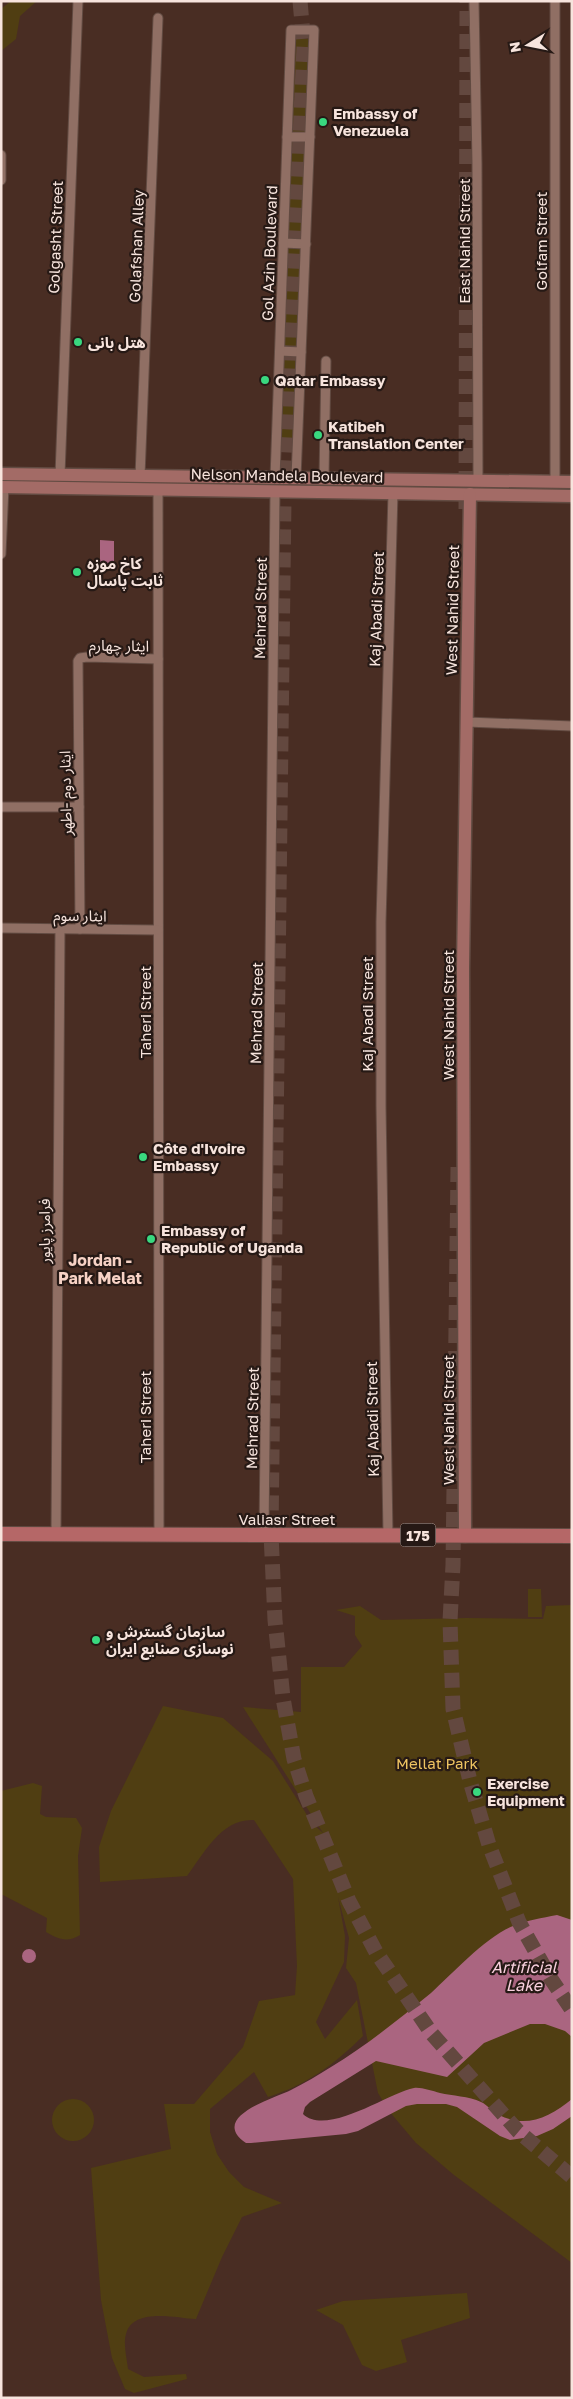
<svg xmlns="http://www.w3.org/2000/svg" width="573" height="2399" font-family="'Golos Text','Noto Sans Arabic',sans-serif">
<style>
.green{fill:#503e12}
.water{fill:#aa6580}
.lines{fill:none;stroke-linecap:round;stroke-linejoin:round}
.trunk-tunnel{stroke:#63483f;stroke-width:15;stroke-dasharray:15 8;stroke-linecap:butt}
.minor-casing{stroke:#624b42;stroke-width:11}
.secondary-casing{stroke:#624b42;stroke-width:15}
.primary-casing{stroke:#624b42;stroke-width:16}
.minor{stroke:#906f64;stroke-width:9}
.secondary{stroke:#a36b66;stroke-width:12}
.primary{stroke:#b56767;stroke-width:14}
.poi-dot{fill:#39d87f;stroke:#261915;stroke-width:2}
.labels{text-anchor:middle;dominant-baseline:central;stroke-width:4.5;stroke-linejoin:round;paint-order:stroke}
.shield{fill:#261915;stroke:#b8a7a1;stroke-width:1}
.shield-label{font-size:14px;font-weight:bold;fill:#f7e4dd}
.poi-label{font-size:15px;font-weight:bold;fill:#f7e4dd;stroke:#261915;text-anchor:start}
.street-label{font-size:15px;fill:#f7e4dd;stroke:#261915}
.park-label{font-size:15px;fill:#eec361;stroke:#261915}
.neighbourhood-label{font-size:16px;font-weight:bold;fill:#f7d2c5;stroke:#261915}
.water-label{font-size:16px;font-style:italic;fill:#f9d0de;stroke:#261915}
</style>
<rect width="100%" height="100%" fill="#492d23"/>
<g class="green">
<polygon points="11,1 37,1 20,16 16,39 1,51 1,9"/>
<polygon points="296,38 309,39 293,443 279,443"/>
<polygon points="528,1589 541,1589 542,1617 528,1617"/>
<path d="M572 1605V2263L454 2175 416 2143 389 2111 378 2093 356 1983 346 1968 349 1938 338 1897 345 1936 344 1962 316 2022 325 2039 357 2000 363 2036C334 2065 306 2085 268 2097L254 2072 210 2109V2132L217 2154 229 2172 244 2187 282 2203 242 2217 222 2257 196 2319C176 2318 133 2307 126 2334 123 2344 127 2359 128 2369L144 2377 186 2374 187 2379 134 2393 125 2389 112 2358 101 2300 91 2168 171 2149 164 2104H194L243 2047 259 2001 295 1995 297 1966 293 1879 254 1820C222 1818 204 1853 187 1876L100 1882 99 1847 111 1811 163 1706 223 1718 273 1761 312 1823 323 1833 243 1707 301 1712V1667H344L362 1646 355 1635V1616L336 1610 360 1606 381 1620 466 1618 543 1619 546 1606Z"/>
<path d="M33 1783 42 1786 40 1814 46 1817 76 1818 82 1828 78 1856 80 1935C67 1943 58 1939 46 1932L47 1918 1 1894V1791Z"/>
<circle cx="73" cy="2120" r="21"/>
<polygon points="467,2293 470,2318 401,2340 407,2362 376,2371 362,2365 343,2325 316,2310 343,2301"/>
</g>
<g class="water">
<polygon points="100,540 114,541 114,568 100,568"/>
<path d="M557 1915 572 1920V2037L565 2031 545 2024H530L484 2043 447 2077 376 2061 310 2102 305 2107 303 2114C327 2137 388 2093 414 2088 421 2087 432 2091 440 2093 452 2096 469 2096 481 2102 488 2105 492 2112 499 2115 526 2129 550 2117 572 2099V2116L553 2129 537 2136 510 2140 500 2136 457 2107 446 2104H417L406 2106 358 2131 346 2134 251 2143H246C208 2117 275 2098 291 2090 305 2083 318 2075 331 2067 367 2045 398 2020 431 1993 453 1973 486 1937 513 1926 527 1920 542 1918 557 1915Z"/>
<circle cx="29" cy="1956" r="7"/>
</g>
<g class="lines">
<g class="trunk-tunnel">
<polyline points="300,1 304,46 284,500 271,1534 275,1620 283,1698 294,1759 306,1796 349,1901 376,1952 432,2034 518,2131 572,2177"/>
<polyline points="466,509 467,1"/>
<polyline points="458,1167 453,1565 450,1621 453,1709 470,1781 489,1845 519,1922 551,1979 572,2010"/>
</g>
<defs>
<g id="minor">
<polyline points="474,1 477,164 478,481"/>
<polyline points="555,1 555,482"/>
<polyline points="287,137 310,137"/>
<polyline points="1,155 1,180"/>
<polyline points="283,243 306,244"/>
<polyline points="280,351 301,352"/>
<polyline points="60,475 78,1"/>
<polyline points="140,476 158,18"/>
<polyline points="275,478 291,30 314,30 296,478"/>
<polyline points="324,478 326,361"/>
<polyline points="158,490 159,1535"/>
<polyline points="1,554 4,487"/>
<polyline points="467,722 572,726"/>
<polyline points="1,807 79,807"/>
<polyline points="1,928 158,930"/>
<polyline points="80,929 78,661 80,658 87,657 158,659"/>
<polyline points="56,1534 60,928"/>
<polyline points="264,1534 275,491"/>
<polyline points="388,1535 381,1106 381,922 393,493"/>
</g>
<g id="secondary">
<polyline points="1,474 572,482"/>
<polyline points="1,487 572,496"/>
<polyline points="465,1536 463,969 470,494"/>
</g>
<polyline id="primary" points="1,1534 572,1536"/>
</defs>
<use href="#minor" class="minor-casing"/>
<use href="#secondary" class="secondary-casing"/>
<use href="#primary" class="primary-casing"/>
<use href="#minor" class="minor"/>
<use href="#secondary" class="secondary"/>
<use href="#primary" class="primary"/>
</g>
<g class="poi-dot">
<circle cx="323" cy="122" r="5"/>
<circle cx="78" cy="342" r="5"/>
<circle cx="265" cy="380" r="5"/>
<circle cx="318" cy="435" r="5"/>
<circle cx="77" cy="572" r="5"/>
<circle cx="143" cy="1157" r="5"/>
<circle cx="151" cy="1239" r="5"/>
<circle cx="96" cy="1640" r="5"/>
<circle cx="477" cy="1792" r="5"/>
</g>
<g class="labels">
<rect class="shield" x="400.5" y="1523.5" width="35" height="23" rx="4"/>
<g class="shield-label">
<text x="418" y="1535">175</text>
</g>
<g class="poi-label">
<text x="333" y="113">Embassy of<tspan x="333" dy="17">Venezuela</tspan></text>
<text x="88" y="342">هتل بانی</text>
<text x="275" y="380">Qatar Embassy</text>
<text x="328" y="426">Katibeh<tspan x="328" dy="17">Translation Center</tspan></text>
<text x="87" y="563">کاخ موزه<tspan x="87" dy="17">ثابت پاسال</tspan></text>
<text x="153" y="1148">Côte d'Ivoire<tspan x="153" dy="17">Embassy</tspan></text>
<text x="161" y="1230">Embassy of<tspan x="161" dy="17">Republic of Uganda</tspan></text>
<text x="106" y="1631">سازمان گسترش و<tspan x="106" dy="17">نوسازی صنایع ایران</tspan></text>
<text x="487" y="1783">Exercise<tspan x="487" dy="17">Equipment</tspan></text>
</g>
<g class="street-label">
<text transform="translate(55 237) rotate(-88)">Golgasht Street</text>
<text transform="translate(464 241) rotate(-90)">East Nahid Street</text>
<text transform="translate(541 241) rotate(-90)">Golfam Street</text>
<text transform="translate(136 246) rotate(-88)">Golafshan Alley</text>
<text transform="translate(269 253) rotate(-88)">Gol Azin Boulevard</text>
<text transform="translate(287 475) rotate(1)">Nelson Mandela Boulevard</text>
<text transform="translate(260 608) rotate(-89)">Mehrad Street</text>
<text transform="translate(376 609) rotate(-88)">Kaj Abadi Street</text>
<text transform="translate(452 610) rotate(-89)">West Nahid Street</text>
<text transform="translate(119 645) rotate(1)">ایثار چهارم</text>
<text transform="translate(65 793) rotate(-91)">ایثار دوم -اطهر</text>
<text transform="translate(80 915) rotate(1)">ایثار سوم</text>
<text transform="translate(145 1012) rotate(-90)">Taheri Street</text>
<text transform="translate(256 1013) rotate(-89)">Mehrad Street</text>
<text transform="translate(367 1014) rotate(-90)">Kaj Abadi Street</text>
<text transform="translate(448 1015) rotate(-90)">West Nahid Street</text>
<text transform="translate(44 1231) rotate(-90)">فرامرز پایور</text>
<text transform="translate(145 1417) rotate(-90)">Taheri Street</text>
<text transform="translate(252 1418) rotate(-89)">Mehrad Street</text>
<text transform="translate(372 1419) rotate(-91)">Kaj Abadi Street</text>
<text transform="translate(448 1420) rotate(-90)">West Nahid Street</text>
<text x="287" y="1519">Valiasr Street</text>
</g>
<g class="park-label">
<text x="437" y="1763">Mellat Park</text>
</g>
<g class="neighbourhood-label">
<text x="100" y="1260">Jordan -<tspan x="100" dy="18">Park Melat</tspan></text>
</g>
<g class="water-label">
<text x="524" y="1967">Artificial<tspan x="524" dy="18">Lake</tspan></text>
</g>
</g>
<rect width="573" height="2399" fill="none" stroke="#f7e4dd" stroke-width="5"/>
<g transform="translate(528 45) rotate(260)" stroke="#261915" stroke-width="4" paint-order="stroke">
<path d="M0-4L9 19L0 12L-9 19Z" fill="#f7e4dd"/>
<text y="-8" font-size="14" font-weight="bold" text-anchor="middle" fill="#f7e4dd">N</text>
</g>
</svg>
